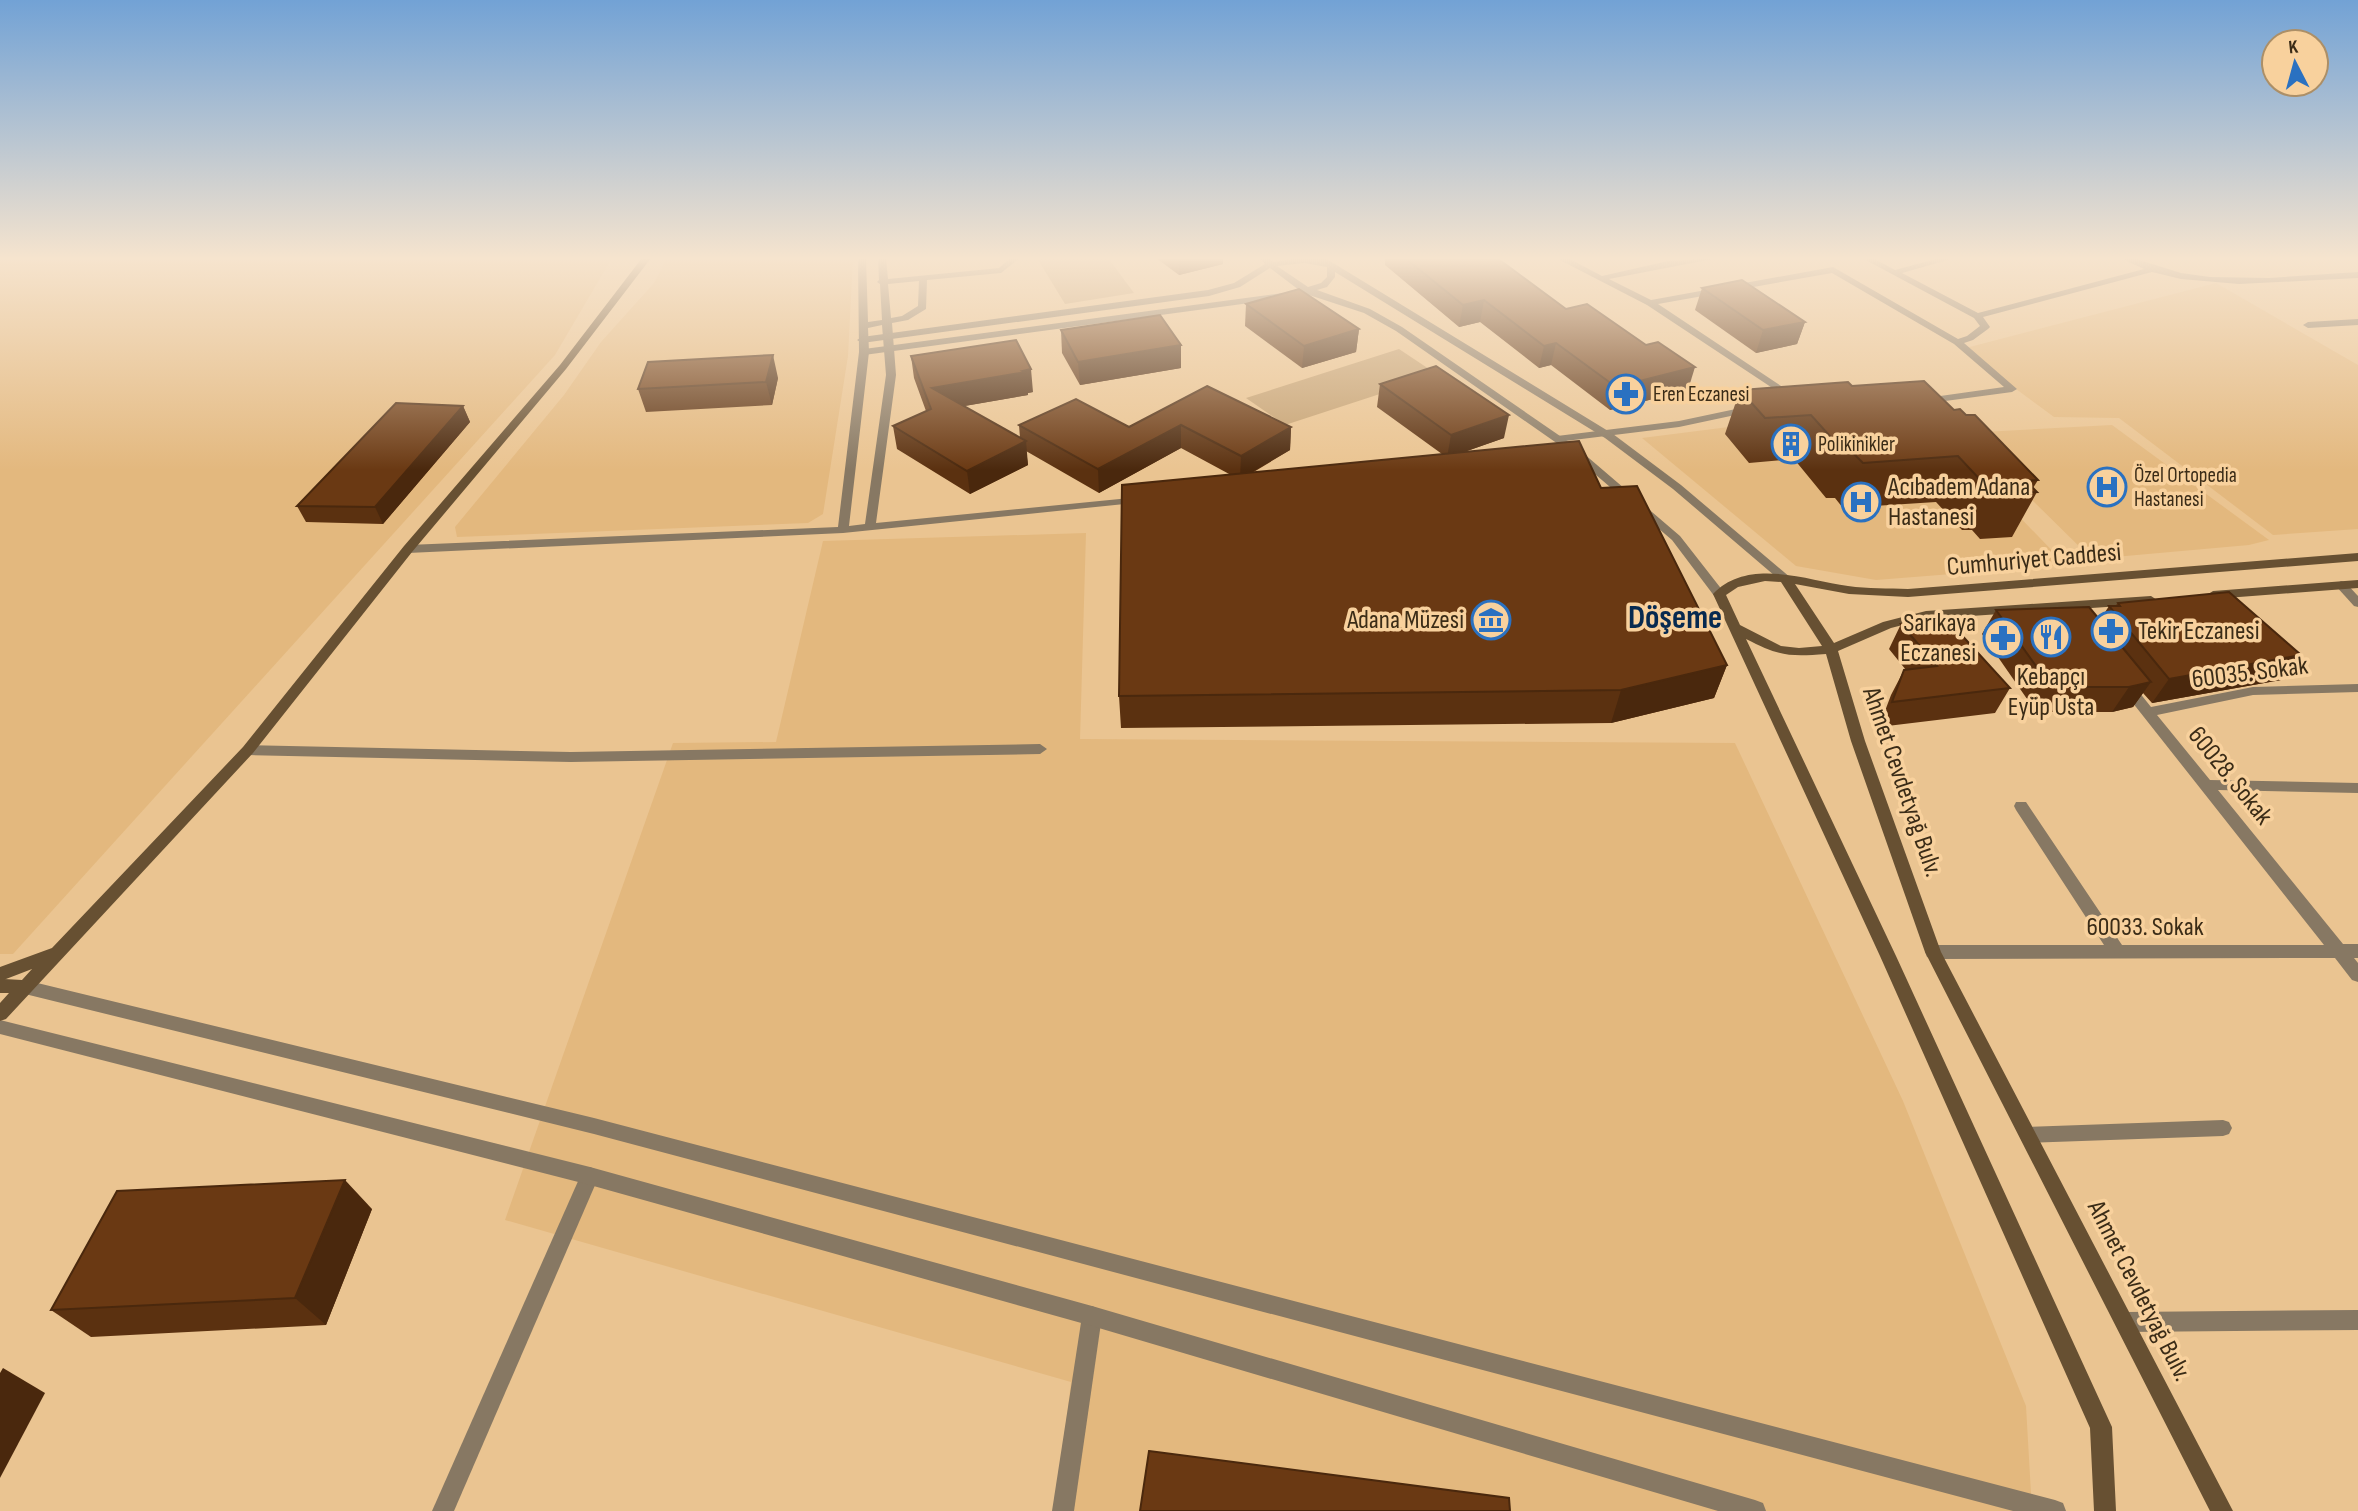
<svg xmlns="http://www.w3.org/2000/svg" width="2358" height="1511" font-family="'Sofia Sans Condensed',sans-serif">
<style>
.built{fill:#e3b87e}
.green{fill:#c4a070}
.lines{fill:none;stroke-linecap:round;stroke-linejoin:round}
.minor{fill:#877863;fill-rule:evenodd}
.tertiary{fill:#877863;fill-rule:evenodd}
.secondary{fill:#675032;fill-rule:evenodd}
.wall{fill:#5b3110}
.shaded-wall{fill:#4a280d}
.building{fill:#6a3913;stroke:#4a280d;stroke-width:2}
.labels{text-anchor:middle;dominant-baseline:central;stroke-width:7;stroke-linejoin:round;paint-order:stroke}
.far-poi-label{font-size:21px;fill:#3b2c17;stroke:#f8d19d;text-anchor:start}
.poi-label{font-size:26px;fill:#3b2c17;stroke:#f8d19d;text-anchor:start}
.street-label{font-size:26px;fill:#3b2c17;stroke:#f8d19d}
.district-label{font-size:33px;font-weight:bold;fill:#072a50;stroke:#f8d19d}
</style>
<rect width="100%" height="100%" fill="#eac491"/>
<g class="built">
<polygon points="0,258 612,258 555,355 13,954 0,954"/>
<polygon points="667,258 853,258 848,356 823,514 808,523 457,537 455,527 564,395 601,342 654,283"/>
<polygon points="2216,283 2358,365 2358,529 2273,535 2119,418 2054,417 1962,349"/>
<polygon points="1920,414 2066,565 1876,580 1796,566 1642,438 1823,415"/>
<polygon points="2112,425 2269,540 2249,545 2092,559 1964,433"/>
<polygon points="1086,533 1080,739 1735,743 1903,1101 2026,1406 2032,1511 1055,1511 1071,1382 505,1220 673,743 776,742 823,541"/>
</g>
<g class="green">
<polygon points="1037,258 1108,258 1134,293 1065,304"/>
<polygon points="1399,349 1438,375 1285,425 1246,398"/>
</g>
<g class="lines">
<g class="minor">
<path d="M858 258H866L868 322 882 320 880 284 877 282 879 280 878 258H886L888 279 999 268 1010 258H1020L1001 273 927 280 926 309 908 320 892 323 896 375 876 523 1140 497 1144 498V502L843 533 408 553 402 549 408 545 838 527 859 352ZM919 281 918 306 902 316 891 318 888 284ZM882 325 886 375 865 524 849 526 869 352 868 328Z"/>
<polygon points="1556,258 1568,258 1602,276 1668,261 1718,258 1609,279 1651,300 1833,267 1958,339 1967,336 1980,326 1974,318 1862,258 1873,258 1895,270 1939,258 1955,258 1902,273 1978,313 2144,269 2120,258 2133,258 2181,273 2210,277 2269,278 2358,272 2358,278 2239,284 2181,279 2152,272 1983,317 1990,327 1988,329 1973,340 1964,343 2017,389 2012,392 1923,404 1919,403 1919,399 2004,387 1954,344 1832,273 1658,304 1790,392 1791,394 1786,397 1647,305"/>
<polygon points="2358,319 2358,325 2308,328 2303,325 2308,322"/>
<polygon points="1750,406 1755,409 1754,411 1679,427 1557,442 1552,439 1557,436 1679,421"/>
<polygon points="2341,581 2345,582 2358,596 2358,607 2354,606 2335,585"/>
<polygon points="2126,681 2131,682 2151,707 2253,687 2358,684 2358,692 2253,695 2157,715 2210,780 2358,783 2358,793 2218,790 2343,944 2358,944 2358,958 2354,958 2358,963 2358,982 2352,980 2335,958 1933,959 1927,957 1925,952 1927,947 1933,945 2104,945 2016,810 2014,806 2016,802 2026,802 2122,945 2324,945 2121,688 2119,685 2121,682"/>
<polygon points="1040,744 1047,749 1040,754 571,762 248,755 241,750 248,745 571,752"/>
<polygon points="2223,1120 2229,1122 2232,1128 2229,1134 2223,1136 2028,1143 2022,1141 2019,1135 2022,1129 2028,1127"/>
<polygon points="590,1167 597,1170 599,1176 454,1511 432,1511 583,1170"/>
<polygon points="1092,1306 1099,1309 1102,1316 1074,1511 1052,1511 1082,1316 1085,1309"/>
<polygon points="2358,1310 2358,1330 2126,1332 2119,1329 2116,1322 2119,1315 2126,1312"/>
</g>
<g class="tertiary">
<path d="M1260 258H1269L1273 262 1297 258H1325L1613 434 1681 485 1791 578 1789 581H1781L1673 489 1605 438 1335 272V277L1327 287 1317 290 1370 309 1402 327 1576 447 1680 536 1723 591 1725 594 1723 597H1715L1672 540 1568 451 1396 331 1364 313 1303 293 1270 268 1240 287 1209 296 862 343 857 340 862 337 1208 290 1234 283 1265 264ZM1304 263 1327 267V277L1321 283 1308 287 1277 266Z"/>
<polygon points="1283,293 1286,294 1286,298 864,355 859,352 864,349"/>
<polygon points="25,980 594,1118 2055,1500 2063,1503 2066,1511 2013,1511 594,1134 25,994 19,992 17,987 19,982"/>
<polygon points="0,1020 590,1167 1092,1306 1755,1500 1763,1503 1766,1511 1718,1511 1092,1326 590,1185 0,1034"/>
</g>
<g class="secondary">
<path d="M642 258H651L566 369 412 552 253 753 6 1019 0 1021V1003L9 993H0V967L52 948 243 747 404 546 560 365ZM32 969 22 980 4 979H6Z"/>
<path d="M2358 553V561L1908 597 1849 594 1795 584 1834 643 1883 622 1926 611 2151 596 2157 600 2151 604 1926 619 1891 628 1838 651 1865 741 1941 952 2233 1511H2210L1925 952 1851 741 1826 654C1789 657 1779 656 1746 639L1896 956 2112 1427 2116 1511H2094L2090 1428 1880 956 1713 594C1748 557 1806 580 1848 586 1868 589 1888 588 1908 589ZM1765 581 1781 582 1822 646 1799 648 1781 646 1740 625 1726 595 1738 587Z"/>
<polygon points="2358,580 2358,588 2213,599 2207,595 2213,591"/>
</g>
</g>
<g class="wall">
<polygon points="1156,258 1223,258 1223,264 1179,275"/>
<polygon points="1385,258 1497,258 1566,309 1688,390 1610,410 1551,365 1539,368 1480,322 1459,327 1385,265"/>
<polygon points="1702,288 1805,322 1797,344 1756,353 1695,310"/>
<polygon points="1246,304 1359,329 1356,352 1302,368 1245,326"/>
<polygon points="1061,330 1181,368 1080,385 1062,353"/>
<polygon points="911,356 1033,392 1028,393 1028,395 964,406 1020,438 1019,425 1129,427 1207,386 1291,427 1290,450 1252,473 1442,454 1377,407 1380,384 1504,438 1464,452 1601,488 1727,665 1714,698 1611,723 1121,728 1119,696 1231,475 1181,448 1099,493 1026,451 1028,465 970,494 897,449 893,426 926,411 914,378"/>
<polygon points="778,378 772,405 646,412 638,389"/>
<polygon points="1852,386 1954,410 2038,480 2033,488 2037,492 2012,537 1980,539 1972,530 1962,530 1936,502 1843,508 1835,498 1826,498 1794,459 1749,463 1725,434 1740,390"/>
<polygon points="463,406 470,422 383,524 306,522 297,506"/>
<polygon points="2118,603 2281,680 2152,703 2143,693 2133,707 2112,712 2036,712 1982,634 1996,610 2100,620 2109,606 2115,606"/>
<polygon points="1901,624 2010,688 1995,713 1879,727 1891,695 1904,670 1906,670 1889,649"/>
<polygon points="372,1209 326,1325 91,1337 51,1310"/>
</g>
<g class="shaded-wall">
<polygon points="1179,258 1223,258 1223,264 1179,275"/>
<polygon points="1484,300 1480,322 1459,327 1463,305"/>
<polygon points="1805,322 1797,344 1756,353 1763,330"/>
<polygon points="1359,329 1356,352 1302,368 1304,346"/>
<polygon points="1556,343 1551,365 1539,368 1544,346"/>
<polygon points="1181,345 1181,368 1080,385 1078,362"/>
<polygon points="773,355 778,378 772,405 766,382"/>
<polygon points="1695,367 1688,390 1610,410 1616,387"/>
<polygon points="1031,369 1033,392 1028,393 1028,395 936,411 932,388"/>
<polygon points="463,406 470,422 383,524 375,507"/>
<polygon points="1509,415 1504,438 1447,458 1451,435"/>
<polygon points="1181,425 1181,448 1099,493 1098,469"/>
<polygon points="1291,427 1290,450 1240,479 1241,456"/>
<polygon points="1026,441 1028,465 970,494 967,471"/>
<polygon points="2301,655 2281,680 2152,703 2169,679"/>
<polygon points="1727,665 1714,698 1611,723 1621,690"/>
<polygon points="2151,682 2133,707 2112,712 2129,687"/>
<polygon points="345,1180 372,1209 326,1325 295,1298"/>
<polygon points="3,1368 45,1393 0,1478 0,1373"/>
</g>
<g class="building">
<polygon points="1405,258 1497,258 1566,309 1587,304 1646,345 1658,342 1695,367 1616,387 1556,343 1544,346 1484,300 1463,305"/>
<polygon points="1742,280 1805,322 1763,330 1702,288"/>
<polygon points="1299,289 1359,329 1304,346 1246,304"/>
<polygon points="1160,315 1181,345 1078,362 1061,330"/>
<polygon points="1016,340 1031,369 1023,371 1026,372 932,388 1026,441 967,471 893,426 931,409 911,356"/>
<polygon points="773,355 766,382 638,389 648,362"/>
<polygon points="1436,366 1509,415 1451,435 1380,384"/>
<polygon points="1924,381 1954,410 1960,409 1966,415 1975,415 2038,480 2026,481 2037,492 2004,493 1996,484 1985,485 1958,456 1863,463 1853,453 1845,453 1811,415 1765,418 1740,390 1848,382 1852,386"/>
<polygon points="1207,386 1291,427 1241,456 1181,425 1098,469 1019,425 1076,399 1129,427"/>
<polygon points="396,403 463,406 375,507 297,506"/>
<polygon points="1579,441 1601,488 1637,486 1727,665 1621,690 1119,696 1122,485"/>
<polygon points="2229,592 2301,655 2169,679 2109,606 2120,606 2118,603"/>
<polygon points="2089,607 2151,682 2129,687 2051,687 1996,610"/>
<polygon points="1947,619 2010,688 1892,702 1904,670 1937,666 1901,624"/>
<polygon points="345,1180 295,1298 51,1310 117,1191"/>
<polygon points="1149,1451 1509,1498 1510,1511 1140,1511"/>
</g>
<linearGradient id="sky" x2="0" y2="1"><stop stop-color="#72a2d5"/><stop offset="0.55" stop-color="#f6e4ce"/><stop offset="1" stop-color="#f6e4ce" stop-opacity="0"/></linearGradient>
<rect width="2358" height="470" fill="url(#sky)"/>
<defs>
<symbol id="pharmacy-ring" viewBox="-11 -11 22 22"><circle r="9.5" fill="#f8d19d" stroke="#2a71c1" stroke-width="1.5"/><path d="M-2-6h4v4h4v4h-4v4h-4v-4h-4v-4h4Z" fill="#2a71c1"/></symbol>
<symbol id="building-ring" viewBox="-11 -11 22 22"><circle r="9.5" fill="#f8d19d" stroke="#2a71c1" stroke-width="1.5"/><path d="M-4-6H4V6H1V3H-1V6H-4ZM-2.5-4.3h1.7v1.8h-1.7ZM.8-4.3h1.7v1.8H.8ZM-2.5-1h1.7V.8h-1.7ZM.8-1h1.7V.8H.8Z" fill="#2a71c1"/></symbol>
<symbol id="hospital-ring" viewBox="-11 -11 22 22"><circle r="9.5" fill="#f8d19d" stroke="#2a71c1" stroke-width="1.5"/><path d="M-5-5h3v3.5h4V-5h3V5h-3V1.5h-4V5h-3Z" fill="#2a71c1"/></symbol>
<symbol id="museum-ring" viewBox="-11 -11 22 22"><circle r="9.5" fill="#f8d19d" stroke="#2a71c1" stroke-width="1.5"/><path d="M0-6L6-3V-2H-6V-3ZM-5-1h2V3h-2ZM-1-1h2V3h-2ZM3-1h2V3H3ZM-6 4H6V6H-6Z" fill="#2a71c1"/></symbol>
<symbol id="restaurant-ring" viewBox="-11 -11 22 22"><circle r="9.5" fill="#f8d19d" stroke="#2a71c1" stroke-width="1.5"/><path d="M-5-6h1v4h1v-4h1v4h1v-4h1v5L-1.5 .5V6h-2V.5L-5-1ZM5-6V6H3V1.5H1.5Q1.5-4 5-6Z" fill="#2a71c1"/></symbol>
</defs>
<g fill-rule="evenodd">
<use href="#pharmacy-ring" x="1604" y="372" width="44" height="44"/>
<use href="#building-ring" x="1769" y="422" width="44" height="44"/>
<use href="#hospital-ring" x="2085" y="465" width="44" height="44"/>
<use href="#hospital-ring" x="1839" y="480" width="44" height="44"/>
<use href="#museum-ring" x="1469" y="598" width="44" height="44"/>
<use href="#pharmacy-ring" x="2089" y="609" width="44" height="44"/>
<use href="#restaurant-ring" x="2029" y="615" width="44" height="44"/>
<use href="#pharmacy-ring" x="1981" y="616" width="44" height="44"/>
</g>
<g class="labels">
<g class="far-poi-label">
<text x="1653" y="394">Eren Eczanesi</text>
<text x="1818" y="444">Polikinikler</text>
<text x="2134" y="475">Özel Ortopedia<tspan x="2134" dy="24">Hastanesi</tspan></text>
</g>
<g class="poi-label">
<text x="1888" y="487">Acıbadem Adana<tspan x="1888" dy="30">Hastanesi</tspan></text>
<text x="1464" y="620" text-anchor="end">Adana Müzesi</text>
<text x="1976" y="623" text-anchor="end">Sarıkaya<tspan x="1976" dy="30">Eczanesi</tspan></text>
<text x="2138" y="631">Tekir Eczanesi</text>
<text x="2051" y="677" text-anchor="middle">Kebapçı<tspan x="2051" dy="30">Eyüp Usta</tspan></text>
</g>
<g class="street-label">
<text transform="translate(2034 560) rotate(-5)">Cumhuriyet Caddesi</text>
<text transform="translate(2250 673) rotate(-7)">60035. Sokak</text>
<text transform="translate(2230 776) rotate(51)">60028. Sokak</text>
<text transform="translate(1902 782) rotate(71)">Ahmet Cevdetyağ Bulv.</text>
<text x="2145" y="927">60033. Sokak</text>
<text transform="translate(2139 1291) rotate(63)">Ahmet Cevdetyağ Bulv.</text>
</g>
<g class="district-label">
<text x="1675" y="618">Döşeme</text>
</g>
</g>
<g transform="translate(2295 63) rotate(354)"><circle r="33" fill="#f8d19d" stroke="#ac8f67" stroke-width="2"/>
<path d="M0-5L12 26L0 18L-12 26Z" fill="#2a71c1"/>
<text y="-10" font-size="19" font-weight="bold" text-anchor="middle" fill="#3b2c17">K</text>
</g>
</svg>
